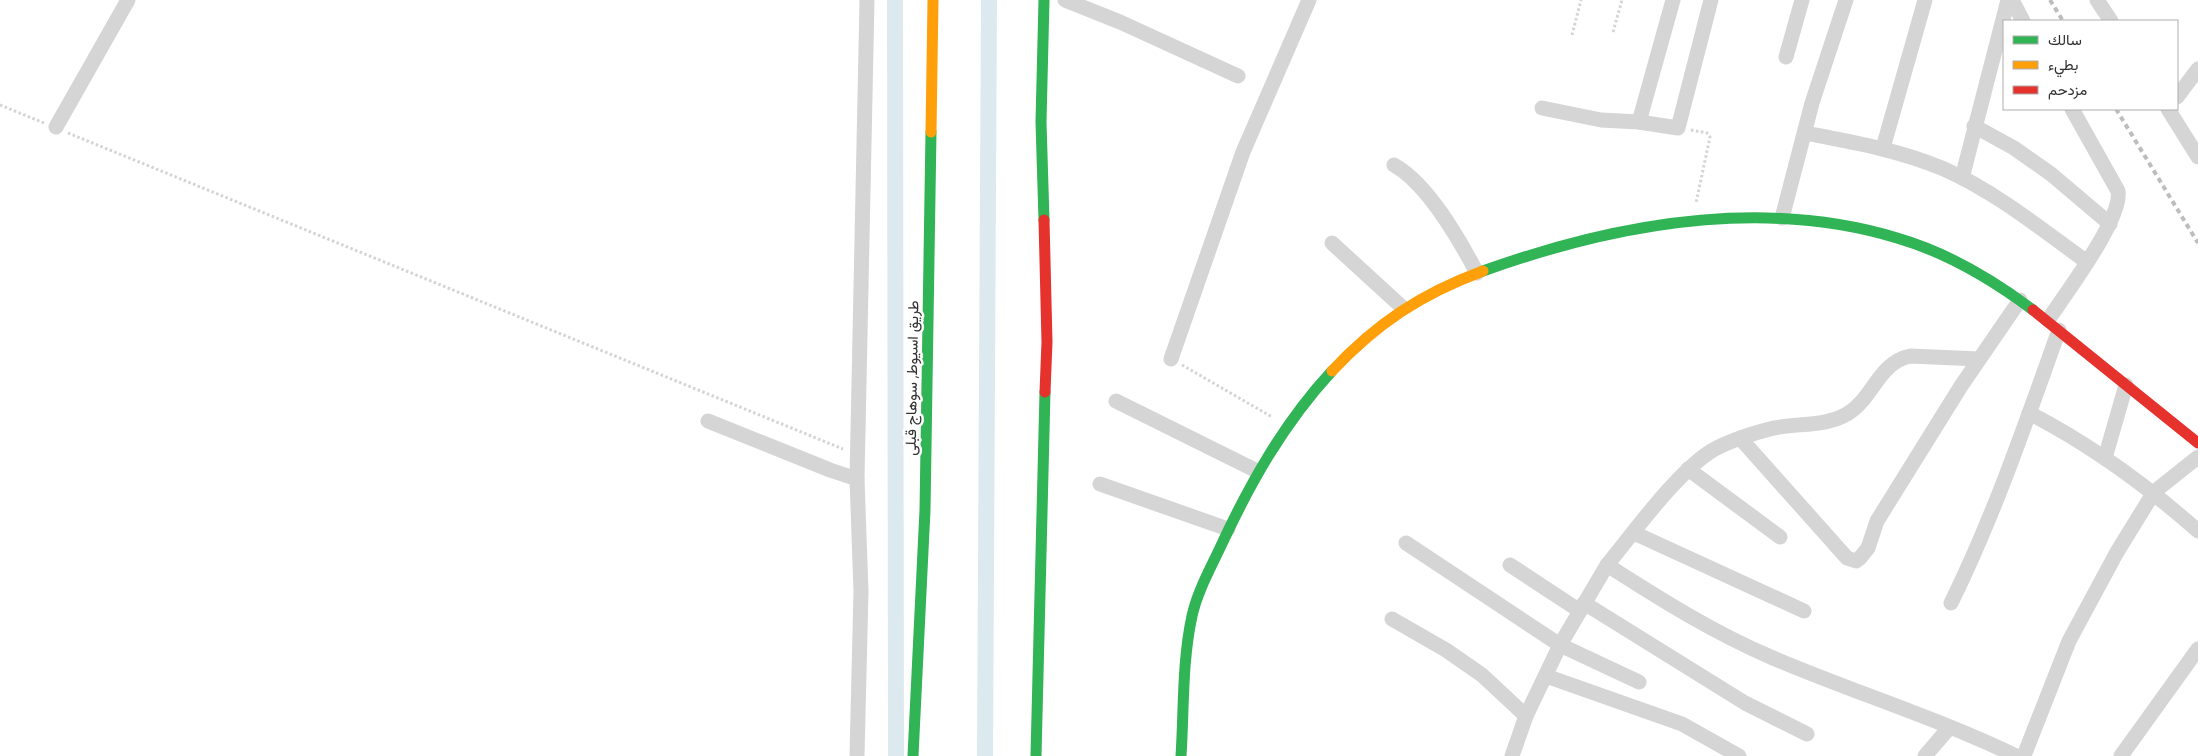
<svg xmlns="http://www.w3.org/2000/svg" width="2198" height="756" font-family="'DM Sans',Vazirmatn,sans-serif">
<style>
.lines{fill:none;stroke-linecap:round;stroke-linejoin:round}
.canal{stroke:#dceaef;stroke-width:16}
.path{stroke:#d4d4d4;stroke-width:3;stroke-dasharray:2.5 2.5;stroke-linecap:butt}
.street{stroke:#d5d5d5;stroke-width:15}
.fast{stroke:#30b455;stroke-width:11}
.slow{stroke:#ff9f0a;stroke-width:11}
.jam{stroke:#e5322d;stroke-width:11}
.rail{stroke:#bdbdbd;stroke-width:4;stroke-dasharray:5 4;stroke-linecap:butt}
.labels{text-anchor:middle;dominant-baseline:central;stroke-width:5;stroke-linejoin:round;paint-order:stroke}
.street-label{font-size:15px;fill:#313131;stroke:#fff}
</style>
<rect width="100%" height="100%" fill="#fff"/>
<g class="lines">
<g class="canal">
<polyline points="895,0 896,756"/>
<polyline points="985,756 989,0"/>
</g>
<g class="path">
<polyline points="1613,32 1622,0"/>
<polyline points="1572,35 1581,0"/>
<polyline points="0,105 44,123"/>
<polyline points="1691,130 1707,133 1710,137 1696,203"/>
<polyline points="68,133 843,449"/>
<polyline points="1182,365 1272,417"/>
</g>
<g class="street">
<polyline points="1065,0 1120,22 1238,76"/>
<polyline points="1673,0 1639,122 1678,128 1711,0"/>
<polyline points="2012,0 2023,21"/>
<polyline points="2097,0 2111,21"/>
<polyline points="1786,57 1802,0"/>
<polyline points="2177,97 2198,69"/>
<polyline points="1542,108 1601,120 1639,122"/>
<polyline points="2168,109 2198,157"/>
<polyline points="1974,126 2014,148 2051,174 2110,224"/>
<polyline points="56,127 128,0"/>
<path d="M1805 133C1852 142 1899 150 1944 169 1996 192 2041 229 2087 262"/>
<polyline points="1883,148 1925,0"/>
<path d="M1394 165C1428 184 1459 239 1477 273"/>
<polyline points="1962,178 2008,0"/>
<polyline points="1782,218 1812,103 1846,0"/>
<polyline points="1332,243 1403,308"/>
<path d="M2048 320C2064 296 2123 218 2118 191L2072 109"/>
<polyline points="1171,359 1243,152 1309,0"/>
<polyline points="1116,401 1257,471"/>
<path d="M2029 413C2091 445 2146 485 2198 531"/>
<polyline points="708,421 830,470 857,479"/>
<polyline points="1740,438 1847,558 1856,561 1860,558 1868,548 1877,521 1961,386 2020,300"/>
<polyline points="2105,458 2126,385"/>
<polyline points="1688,469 1780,537"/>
<polyline points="1100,484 1228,529"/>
<polyline points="1634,533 1804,611"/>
<polyline points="1406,543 1560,645 1639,682"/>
<polyline points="1510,565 1580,611"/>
<path d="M1607 565C1634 532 1678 471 1713 450 1729 441 1748 435 1766 430 1792 422 1823 428 1847 414 1873 399 1878 363 1910 356L1979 359"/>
<polyline points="1584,603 1745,703 1807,734"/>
<path d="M1951 603C1994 516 2026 422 2059 330"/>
<polyline points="1392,619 1446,650 1482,675 1526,716"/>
<polyline points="1546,676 1682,724 1739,756"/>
<polyline points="857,756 861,591 857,479 867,0"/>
<path d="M1512 756 1526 716 1560 645 1607 565C1660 599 1714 633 1773 658 1853 692 1937 718 2016 756"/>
<polyline points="1925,756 1949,728"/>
<polyline points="2022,756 2025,753 2069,641 2117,552 2154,492 2198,457"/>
<polyline points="2121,756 2198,649"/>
</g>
<g class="fast">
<polyline points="1044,220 1041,122 1044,0"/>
<path d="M1483 271C1614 224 1762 197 1897 238 1946 252 1993 280 2033 310"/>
<polyline points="913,756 925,510 931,132"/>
<polyline points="1036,756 1045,392"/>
<path d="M1181 756C1184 710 1182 662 1192 616 1197 593 1209 571 1219 550 1249 485 1283 424 1332 371"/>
</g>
<g class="slow">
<polyline points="931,132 933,0"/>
<path d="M1332 371C1377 323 1421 294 1483 271"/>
</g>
<g class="jam">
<polyline points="1044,220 1047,342 1045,392"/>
<polyline points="2033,310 2198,443"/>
</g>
<g class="rail">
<polyline points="2050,0 2063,21"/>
<polyline points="2116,109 2198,243"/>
</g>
</g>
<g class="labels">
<g class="street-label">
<text transform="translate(912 378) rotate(-89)">طريق اسيوط, سوهاج قبلى</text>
</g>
</g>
<rect x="2003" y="20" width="175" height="90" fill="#ffffff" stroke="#adadad"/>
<rect x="2013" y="36" width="25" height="8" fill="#30b455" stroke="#adadad"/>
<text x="2048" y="45" font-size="15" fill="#313131">سالك</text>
<rect x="2013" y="61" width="25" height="8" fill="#ff9f0a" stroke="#adadad"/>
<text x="2048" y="70" font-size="15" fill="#313131">بطيء</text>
<rect x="2013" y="86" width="25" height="8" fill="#e5322d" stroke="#adadad"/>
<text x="2048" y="95" font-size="15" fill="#313131">مزدحم</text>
</svg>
